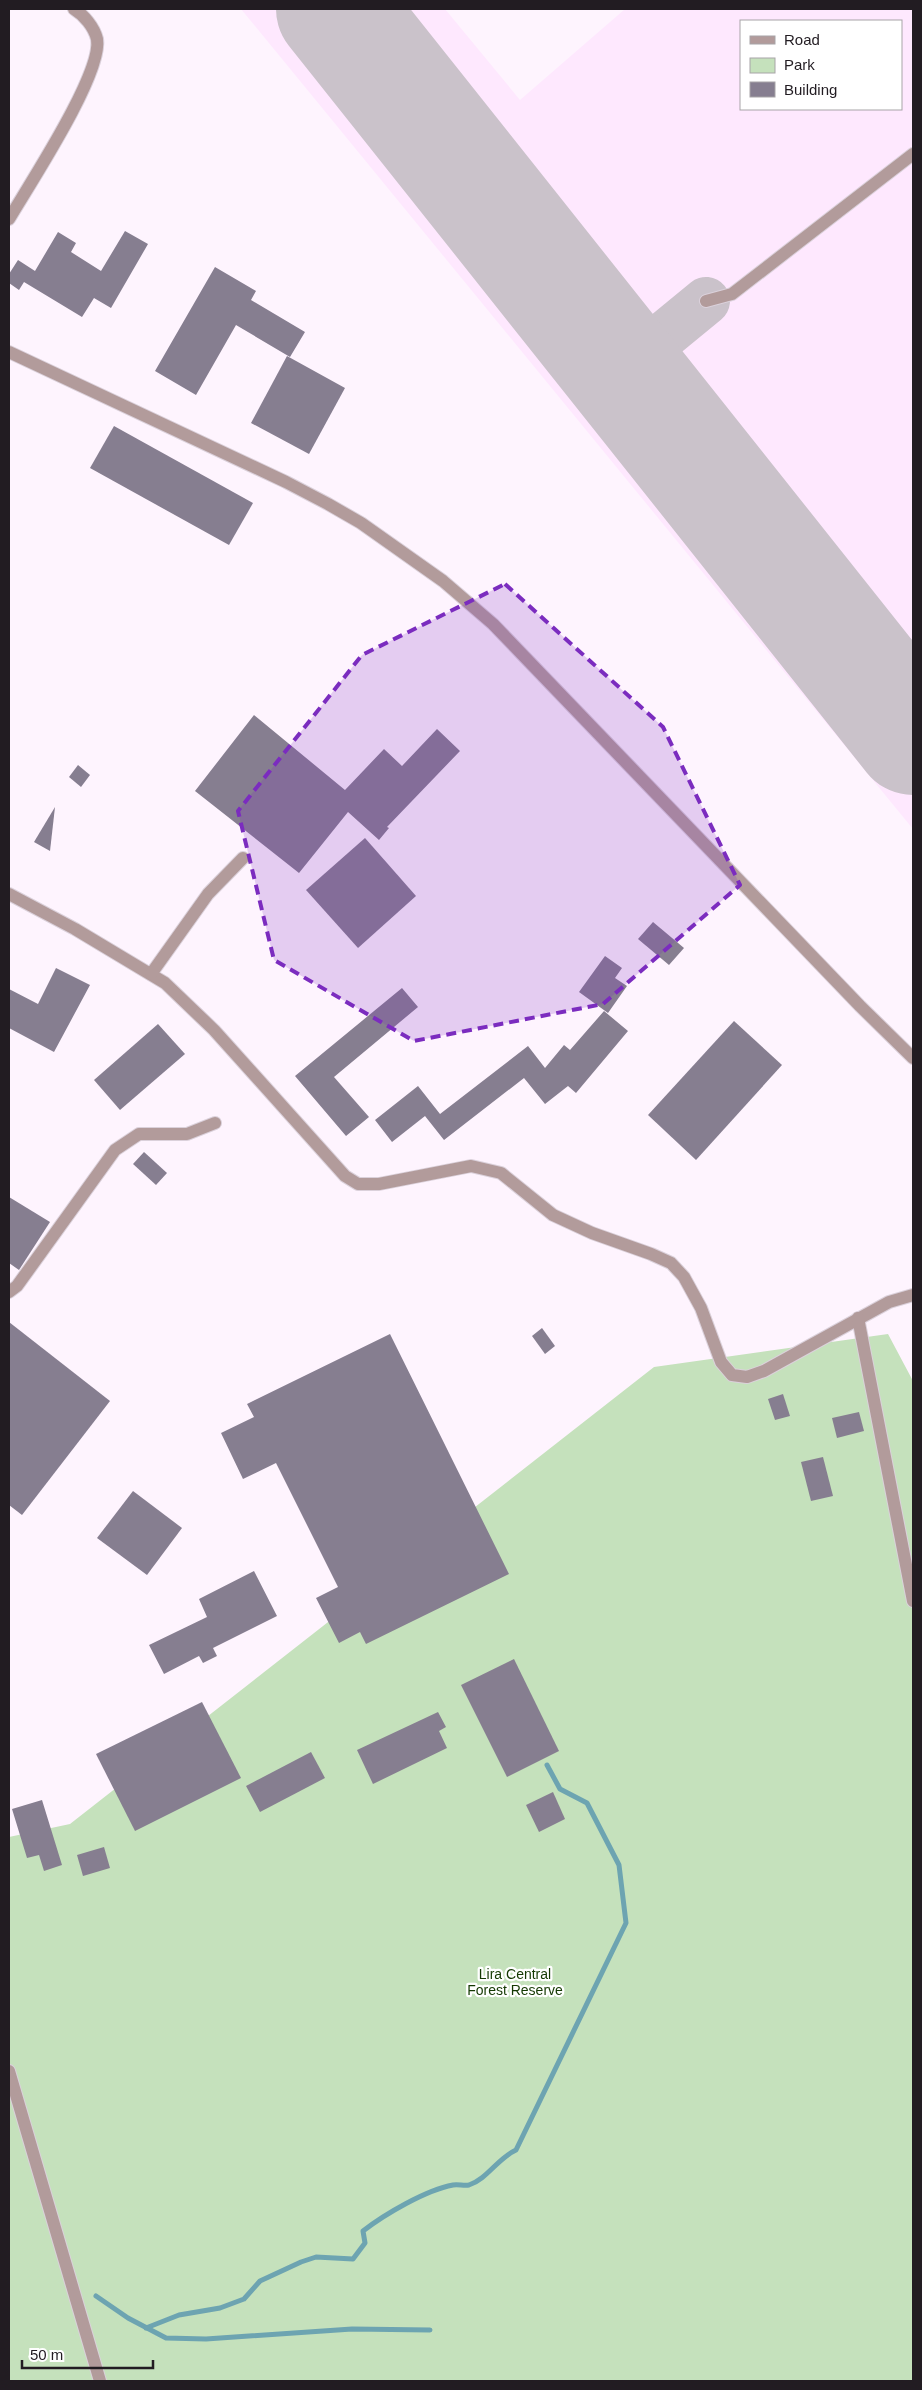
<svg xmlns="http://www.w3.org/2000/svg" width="922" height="2390" font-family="Helvetica,sans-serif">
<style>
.built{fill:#fee8fe;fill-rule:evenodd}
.green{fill:#c5e1bc}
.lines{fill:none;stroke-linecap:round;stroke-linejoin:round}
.stream{stroke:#6da4b1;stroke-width:5}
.taxiway{stroke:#cac2ca;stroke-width:48}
.runway{stroke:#cac2ca;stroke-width:118}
.building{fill:#867e90}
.minor-casing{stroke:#dbd1db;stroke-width:14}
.minor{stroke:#b29b9b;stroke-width:12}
.marked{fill:#7b2cbf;fill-opacity:0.2;stroke:#7b2cbf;stroke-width:4;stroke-dasharray:10 6;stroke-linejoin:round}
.labels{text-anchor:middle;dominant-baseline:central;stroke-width:4.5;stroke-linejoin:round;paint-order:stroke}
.park-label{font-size:14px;fill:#143902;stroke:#fff}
</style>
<rect width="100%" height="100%" fill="#fef4fe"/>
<path class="built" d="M241 9H445L520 100 625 9H913V829ZM741 21H901V109H741Z"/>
<polygon class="green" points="888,1334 913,1381 913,2381 9,2381 9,1837 70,1824 654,1367"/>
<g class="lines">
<g class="stream">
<polyline points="96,2296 128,2318 166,2338 206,2339 352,2329 430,2330"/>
<path d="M146 2328 179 2315 220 2308 244 2299 260 2281 301 2262 316 2257 353 2259 365 2243 363 2231C385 2214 426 2190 453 2185 458 2184 464 2186 469 2185 487 2179 498 2158 516 2150L626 1923 619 1865 587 1803 560 1789 547 1765"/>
</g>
<polyline class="taxiway" points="622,370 706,301"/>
<polyline class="runway" points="335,9 913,736"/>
</g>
<g class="building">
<polygon points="125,231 148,244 111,308 94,298 82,317 24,282 19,290 9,283 9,274 18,260 35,271 58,232 76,243 71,252 101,271"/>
<polygon points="215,267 256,291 251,300 305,332 290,357 236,325 196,395 155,371"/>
<polygon points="287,356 345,388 309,454 251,423"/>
<polygon points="114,426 253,503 229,545 90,468"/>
<polygon points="254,715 345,790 384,749 402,766 437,729 460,751 387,827 389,828 379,840 348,812 299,873 195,791"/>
<polygon points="78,765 90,775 81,787 69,777"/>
<polygon points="55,807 50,851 34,842"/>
<polygon points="365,838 416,896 358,948 306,890"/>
<polygon points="653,922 684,948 669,965 638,939"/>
<polygon points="605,956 622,968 615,978 627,986 608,1013 579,992"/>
<polygon points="56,968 90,985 54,1052 9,1028 9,989 38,1004"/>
<polygon points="402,988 418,1007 334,1077 369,1117 346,1136 295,1076"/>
<polygon points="604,1011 628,1031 576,1093 568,1086 545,1104 524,1078 444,1140 425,1116 392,1142 375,1120 418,1086 440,1114 528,1046 545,1068 564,1045 570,1050"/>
<polygon points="734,1021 782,1065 696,1160 648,1115"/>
<polygon points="158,1024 185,1054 120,1110 94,1080"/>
<polygon points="144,1152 167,1173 156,1185 133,1164"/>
<polygon points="9,1197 50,1222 19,1270 9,1263"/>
<polygon points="9,1322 110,1401 22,1515 9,1505"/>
<polygon points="542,1328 555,1346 545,1354 532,1336"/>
<polygon points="390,1334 509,1574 366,1644 360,1632 339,1643 316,1598 338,1587 276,1463 243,1479 221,1433 254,1417 247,1404"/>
<polygon points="783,1394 790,1416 775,1420 768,1399"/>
<polygon points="859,1412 864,1431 837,1438 832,1418"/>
<polygon points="823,1457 833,1496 811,1501 801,1462"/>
<polygon points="133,1491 182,1528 147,1575 97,1538"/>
<polygon points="254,1571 277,1616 213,1648 217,1656 203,1663 199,1656 164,1674 149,1645 207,1617 199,1599"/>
<polygon points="514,1659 559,1751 507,1777 461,1685"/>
<polygon points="202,1702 241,1778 135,1831 96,1754"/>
<polygon points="438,1712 446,1727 439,1731 447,1748 373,1784 357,1750"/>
<polygon points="311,1752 325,1778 260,1812 246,1786"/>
<polygon points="553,1792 565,1819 539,1832 526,1805"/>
<polygon points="42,1800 62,1865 44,1871 39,1855 27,1858 12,1809"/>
<polygon points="104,1847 110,1868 83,1876 77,1855"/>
</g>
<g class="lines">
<defs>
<g id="minor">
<path d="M9 219C29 185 103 73 97 39 94 27 84 15 74 9"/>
<polyline points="706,301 732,294 913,154"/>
<polyline points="9,352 286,482 328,504 361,523 443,581 493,624 860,1006 913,1058"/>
<polyline points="9,894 75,929 165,983 214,1030 345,1176 358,1184 379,1184 471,1166 501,1173 553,1215 592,1233 651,1254 671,1263 684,1277 701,1308 721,1362 732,1375 747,1377 764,1371 889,1302 913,1295"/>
<polyline points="151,974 208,894 243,858"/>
<polyline points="9,1292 17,1286 115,1150 139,1134 187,1134 215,1123"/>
<polyline points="858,1318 913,1601"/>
<polyline points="9,2071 100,2381"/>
</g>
</defs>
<use href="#minor" class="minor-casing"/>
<use href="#minor" class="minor"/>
</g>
<path class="marked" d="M505 584 663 727 740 885 603 1004 414 1041 274 960 238 811 362 655Z"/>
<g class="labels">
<g class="park-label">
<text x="515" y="1974">Lira Central<tspan x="515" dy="16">Forest Reserve</tspan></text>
</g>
</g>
<rect width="922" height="2390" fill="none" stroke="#221c22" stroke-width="20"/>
<rect x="740" y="20" width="162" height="90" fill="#ffffff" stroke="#a7a4a7"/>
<rect x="750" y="36" width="25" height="8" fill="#b29b9b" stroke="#a7a4a7"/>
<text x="784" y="45" font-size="15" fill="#221c22">Road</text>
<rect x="750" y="58" width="25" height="15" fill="#c5e1bc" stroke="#a7a4a7"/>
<text x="784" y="70" font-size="15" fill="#221c22">Park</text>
<rect x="750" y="82" width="25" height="15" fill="#867e90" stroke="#a7a4a7"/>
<text x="784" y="95" font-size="15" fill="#221c22">Building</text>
<path d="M22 2360v8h131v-8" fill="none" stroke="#221c22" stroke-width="2.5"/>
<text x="30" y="2360" font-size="15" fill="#221c22" stroke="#ffffff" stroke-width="4" paint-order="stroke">50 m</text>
</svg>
